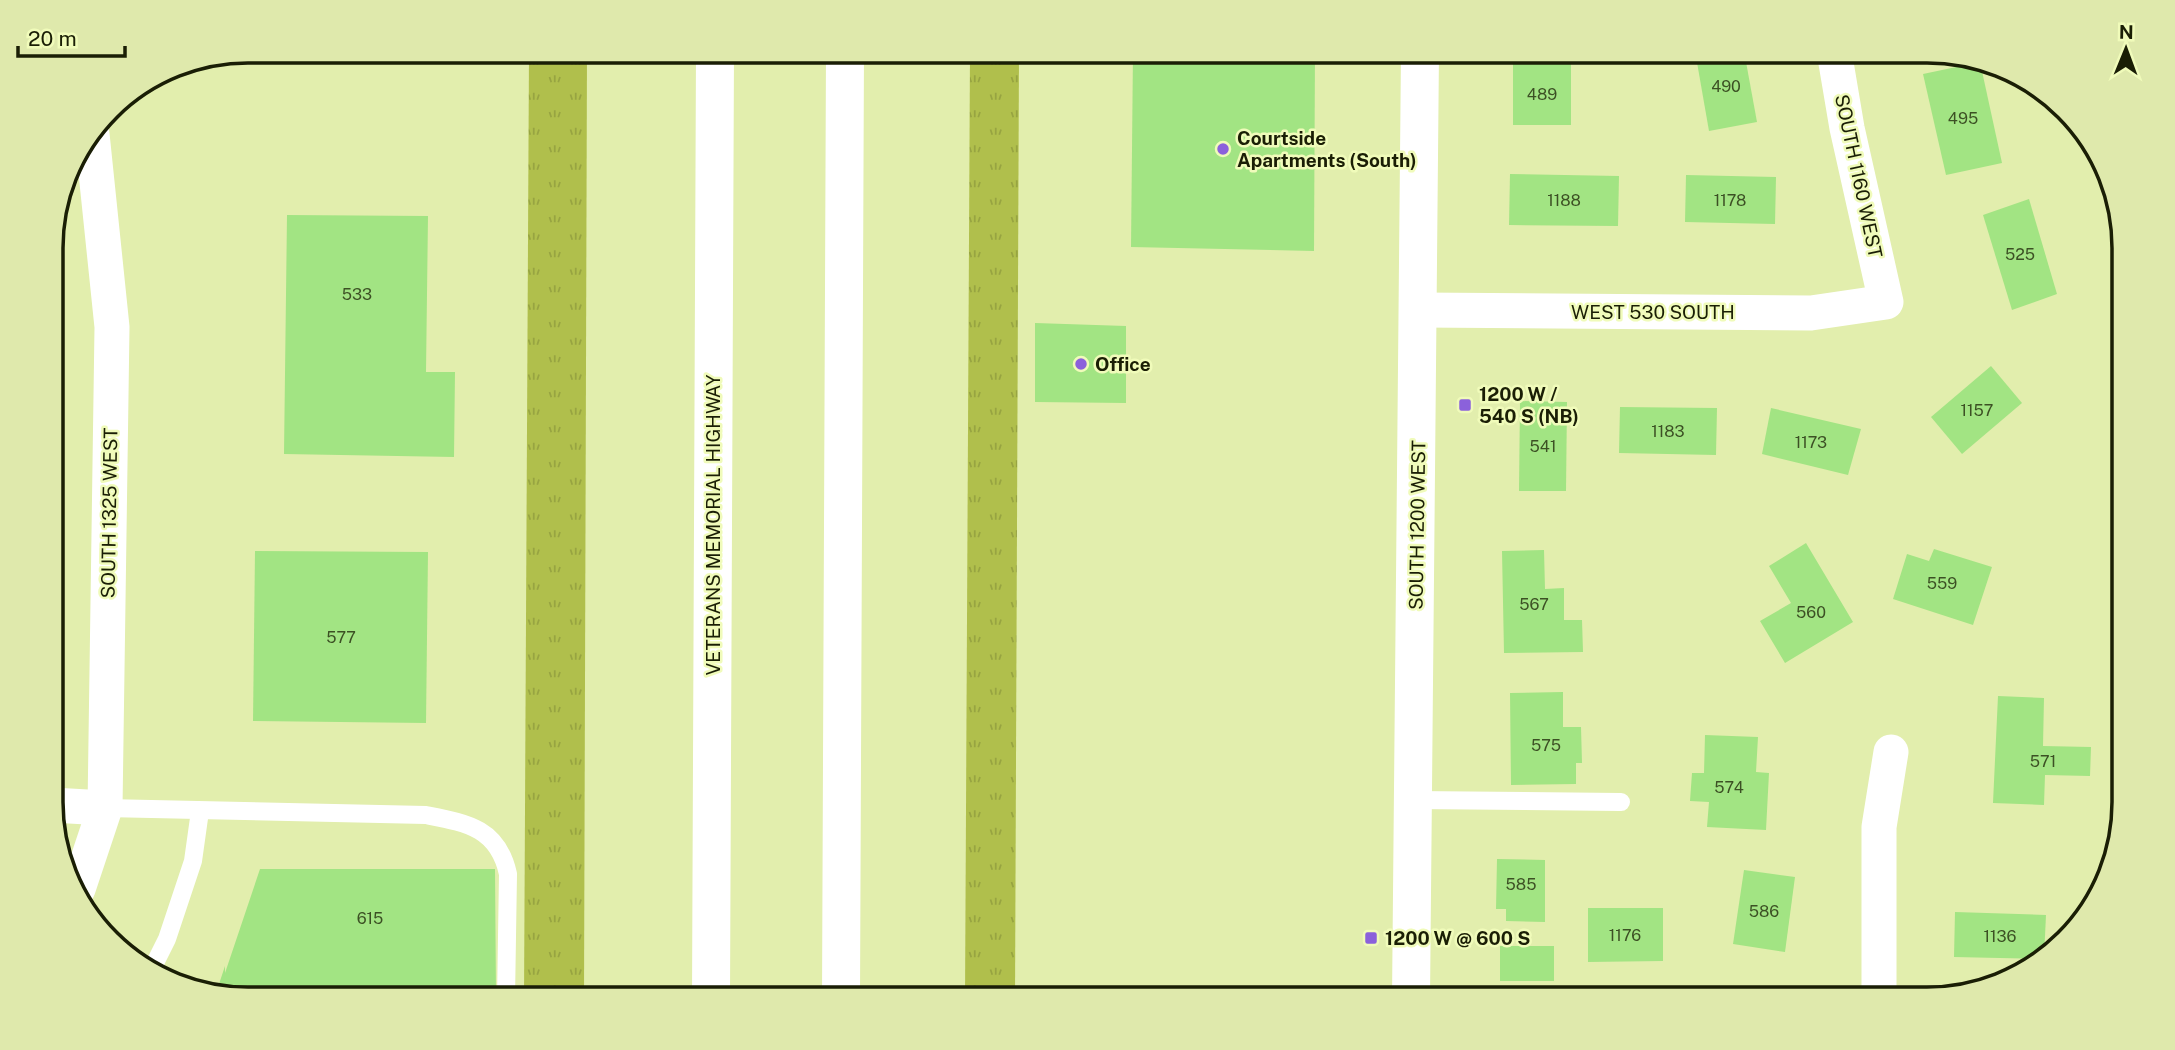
<svg xmlns="http://www.w3.org/2000/svg" width="2175" height="1050" font-family="'Public Sans',sans-serif">
<style>
.grass{fill:url(#grass-tufts)}
.building{fill:#a2e483}
.lines{fill:none;stroke-linecap:round;stroke-linejoin:round}
.lane{stroke:#fff;stroke-width:18}
.street{stroke:#fff;stroke-width:35}
.secondary{stroke:#fff;stroke-width:38}
.highway{stroke:#fff;stroke-width:38}
.poi-dot{fill:#8b61db;stroke:#f0fbba;stroke-width:2.5}
.labels{text-anchor:middle;dominant-baseline:central;stroke-width:5;stroke-linejoin:round;paint-order:stroke}
.number-label{font-size:16px;fill:#3c5024}
.poi-label{font-size:19px;font-weight:bold;fill:#1a1e05;stroke:#f0fbba;text-anchor:start}
.street-label{font-size:19px;fill:#1a1e05;stroke:#f0fbba}
.rim{fill:none;stroke:#1a1e05;stroke-width:3.5}
</style>
<defs>
<pattern id="grass-tufts" width="24" height="20" patternUnits="userSpaceOnUse" patternTransform="scale(1.75)"><rect width="24" height="20" fill="#b0bf4c"/><path d="M3 7l-1-3M5 7V3M7 7l1-3M15 17l-1-3M17 17v-4M19 17l1-3" fill="none" stroke="#97a441"/></pattern>
</defs>
<rect width="100%" height="100%" fill="#e2eead"/>
<g class="grass">
<polygon points="529,51 587,51 584,999 524,999"/>
<polygon points="970,51 1019,51 1015,999 965,999"/>
</g>
<g class="building">
<polygon points="248,51 351,51 351,55 229,56"/>
<polygon points="1133,51 1315,51 1314,251 1131,247"/>
<polygon points="1695,51 1744,51 1757,122 1709,131"/>
<polygon points="1513,62 1571,63 1571,125 1513,125"/>
<polygon points="1980,62 2002,163 1946,175 1923,74"/>
<polygon points="1510,174 1619,176 1618,226 1509,225"/>
<polygon points="1686,175 1776,177 1775,224 1685,222"/>
<polygon points="2029,199 2057,294 2012,310 1983,215"/>
<polygon points="287,215 428,216 426,372 455,372 454,457 284,454"/>
<polygon points="2117,221 2123,222 2123,256 2121,256"/>
<polygon points="1035,323 1126,326 1126,403 1035,402"/>
<polygon points="1991,366 2022,403 1962,454 1931,417"/>
<polygon points="1520,401 1567,402 1566,491 1519,491"/>
<polygon points="1620,407 1717,408 1716,455 1619,453"/>
<polygon points="1771,408 1861,429 1848,475 1762,454"/>
<polygon points="1806,543 1853,622 1785,663 1760,621 1791,603 1769,566"/>
<polygon points="1934,549 1992,567 1973,625 1893,599 1907,554 1929,561"/>
<polygon points="1544,550 1545,589 1564,588 1564,620 1582,620 1583,652 1504,653 1502,551"/>
<polygon points="255,551 428,552 426,723 253,721"/>
<polygon points="1563,692 1563,727 1581,727 1582,763 1576,763 1576,784 1511,785 1510,693"/>
<polygon points="1998,696 2044,698 2043,746 2091,747 2090,776 2045,775 2044,805 1993,803"/>
<polygon points="1705,735 1758,737 1756,772 1769,773 1766,830 1707,827 1709,802 1690,801 1692,773 1704,773"/>
<polygon points="1497,859 1545,860 1545,922 1506,921 1506,909 1496,909"/>
<polygon points="260,869 495,869 496,999 248,999 216,993 225,966 225,973"/>
<polygon points="1744,870 1795,877 1785,952 1733,944"/>
<polygon points="1588,908 1663,908 1663,961 1588,962"/>
<polygon points="1955,912 2046,915 2044,957 2042,959 1954,957"/>
<rect x="1500" y="946" width="54" height="35"/>
</g>
<g class="lines">
<g class="lane">
<polyline points="1413,800 1621,802"/>
<path d="M105 808 426 815C467 823 498 828 508 874L506 999"/>
<polyline points="152,969 167,939 193,861 200,811"/>
</g>
<g class="street">
<polyline points="1419,310 1811,313 1886,302 1847,128 1834,51"/>
<polyline points="52,805 105,808"/>
<polyline points="78,889 105,808 112,327 92,134"/>
<polyline points="1879,999 1879,827 1891,752"/>
</g>
<polyline class="secondary" points="1411,999 1420,51"/>
<g class="highway">
<polyline points="711,999 715,51"/>
<polyline points="841,999 845,51"/>
</g>
</g>
<g class="poi-dot">
<circle cx="1223" cy="149" r="7"/>
<circle cx="1081" cy="364" r="7"/>
<rect x="1458" y="398" width="14" height="14" rx="3.5"/>
<rect x="1364" y="931" width="14" height="14" rx="3.5"/>
</g>
<g class="labels">
<g class="number-label">
<text x="1726" y="86">490</text>
<text x="1542" y="94">489</text>
<text x="1963" y="118">495</text>
<text x="1564" y="200">1188</text>
<text x="1730" y="200">1178</text>
<text x="2020" y="254">525</text>
<text x="357" y="294">533</text>
<text x="1977" y="410">1157</text>
<text x="1668" y="431">1183</text>
<text x="1811" y="442">1173</text>
<text x="1543" y="446">541</text>
<text x="1942" y="583">559</text>
<text x="1534" y="604">567</text>
<text x="1811" y="612">560</text>
<text x="341" y="637">577</text>
<text x="1546" y="745">575</text>
<text x="2043" y="761">571</text>
<text x="1729" y="787">574</text>
<text x="1521" y="884">585</text>
<text x="1764" y="911">586</text>
<text x="370" y="918">615</text>
<text x="1625" y="935">1176</text>
<text x="2000" y="936">1136</text>
</g>
<g class="poi-label">
<text x="1237" y="138">Courtside<tspan x="1237" dy="22">Apartments (South)</tspan></text>
<text x="1095" y="364">Office</text>
<text x="1479" y="394">1200 W /<tspan x="1479" dy="22">540 S (NB)</tspan></text>
<text x="1385" y="938">1200 W @ 600 S</text>
</g>
<g class="street-label">
<text transform="translate(1859 176) rotate(78)">SOUTH 1160 WEST</text>
<text x="1653" y="312">WEST 530 SOUTH</text>
<text transform="translate(109 513) rotate(-89)">SOUTH 1325 WEST</text>
<text transform="translate(713 525) rotate(-90)">VETERANS MEMORIAL HIGHWAY</text>
<text transform="translate(1417 525) rotate(-89)">SOUTH 1200 WEST</text>
</g>
</g>
<path d="M0 0H2175V1050H0ZM248 63H1927A185 185 0 0 1 2112 248V802A185 185 0 0 1 1927 987H248A185 185 0 0 1 63 802V248A185 185 0 0 1 248 63Z" fill="#dfe9ac" fill-rule="evenodd"/>
<path class="rim" d="M248 63H1927A185 185 0 0 1 2112 248V802A185 185 0 0 1 1927 987H248A185 185 0 0 1 63 802V248A185 185 0 0 1 248 63Z"/>
<g transform="translate(2126 49) rotate(1)" stroke="#f0fbba" stroke-width="5" paint-order="stroke">
<path d="M0-5L12 26L0 18L-12 26Z" fill="#1a1e05"/>
<text y="-10" font-size="19" font-weight="bold" text-anchor="middle" fill="#1a1e05">N</text>
</g>
<path d="M18 46v10h107v-10" fill="none" stroke="#1a1e05" stroke-width="3.5"/>
<text x="28" y="46" font-size="21" fill="#1a1e05" stroke="#f0fbba" stroke-width="5" paint-order="stroke">20 m</text>
</svg>
